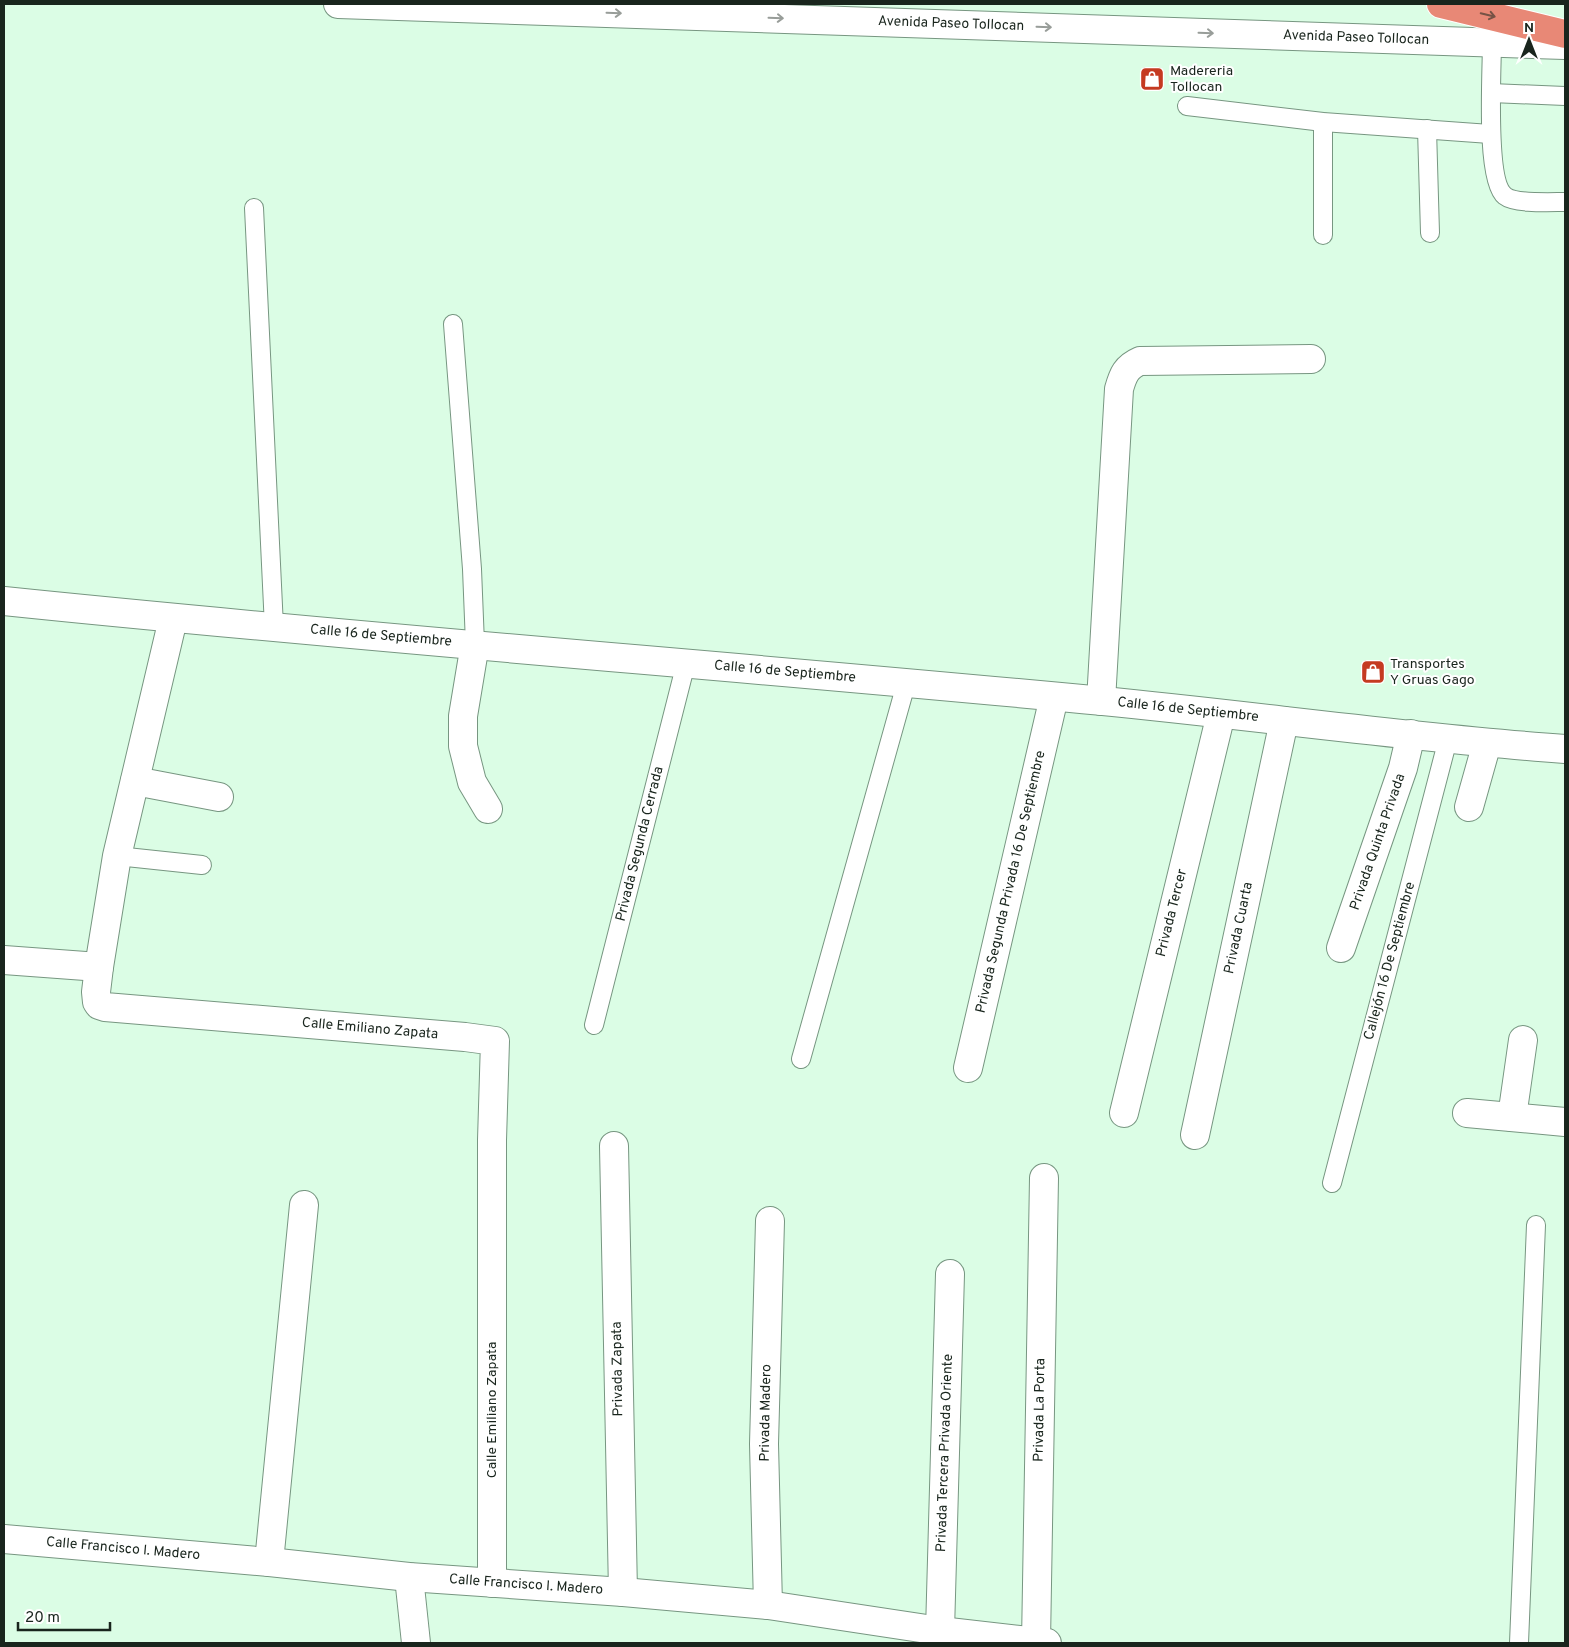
<svg xmlns="http://www.w3.org/2000/svg" width="1569" height="1647" font-family="Overpass,sans-serif">
<style>
.lines{fill:none;stroke-linecap:round;stroke-linejoin:round}
.service-casing{stroke:#779681;stroke-width:20}
.minor-casing{stroke:#779681;stroke-width:30}
.secondary-casing{stroke:#779681;stroke-width:30}
.trunk-casing{stroke:#fff;stroke-width:30}
.service{stroke:#fff;stroke-width:18}
.minor{stroke:#fff;stroke-width:28}
.secondary{stroke:#fff;stroke-width:28}
.trunk{stroke:#e88876;stroke-width:28}
.oneway{stroke:#989d99}
.oneway2{stroke:#765245}
.labels{text-anchor:middle;dominant-baseline:central;stroke-width:4;stroke-linejoin:round;paint-order:stroke}
.street-label{font-size:14px;fill:#19251d;stroke:#fff}
.poi-label{font-size:14px;fill:#19251d;stroke:#fff;text-anchor:start}
</style>
<rect width="100%" height="100%" fill="#dbfde5"/>
<g class="lines">
<defs>
<g id="service">
<path d="M1492 42C1492 70 1485 181 1505 196 1515 204 1551 202 1565 202"/>
<polyline points="1491,93 1565,96"/>
<polyline points="1187,106 1323,122 1490,134"/>
<polyline points="1323,122 1323,235"/>
<polyline points="1427,129 1430,233"/>
<polyline points="254,208 274,627"/>
<polyline points="453,324 472,569 475,644"/>
<polyline points="117,856 202,865"/>
<polyline points="594,1025 686,663"/>
<polyline points="801,1059 906,684"/>
<polyline points="1332,1183 1448,739"/>
<polyline points="1519,1643 1536,1225"/>
</g>
<g id="minor">
<path d="M4 601C370 639 737 666 1103 701 1257 716 1411 738 1565 749"/>
<polyline points="173,619 117,856 99,967 96,992 97,1002 99,1005 105,1007 465,1037 495,1041 492,1140 492,1583"/>
<polyline points="475,644 463,716 463,746 472,782 488,809"/>
<path d="M1101 701 1119 389C1123 375 1126 367 1140 361L1311 359"/>
<polyline points="135,781 219,797"/>
<polyline points="1469,807 1487,743"/>
<polyline points="1341,948 1403,768 1411,734"/>
<polyline points="4,960 99,967"/>
<polyline points="968,1068 1054,697"/>
<polyline points="1124,1113 1221,714"/>
<polyline points="1467,1113 1565,1122"/>
<polyline points="1512,1117 1523,1040"/>
<polyline points="1195,1135 1284,721"/>
<polyline points="614,1146 623,1592"/>
<polyline points="4,1539 269,1562 409,1577 623,1592 768,1605 940,1631 1047,1643"/>
<polyline points="269,1562 304,1205"/>
<polyline points="409,1577 416,1643"/>
<polyline points="768,1605 764,1444 770,1221"/>
<polyline points="940,1631 950,1274"/>
<polyline points="1036,1642 1044,1178"/>
</g>
<polyline id="secondary" points="338,4 1565,45"/>
<polyline id="trunk" points="1441,4 1565,34"/>
</defs>
<use href="#service" class="service-casing"/>
<use href="#minor" class="minor-casing"/>
<use href="#secondary" class="secondary-casing"/>
<use href="#trunk" class="trunk-casing"/>
<use href="#service" class="service"/>
<use href="#minor" class="minor"/>
<use href="#secondary" class="secondary"/>
<use href="#trunk" class="trunk"/>
</g>
<defs><path id="oneway-shaft" d="M-6 0H5M1.5-3L5.5 0L1.5 3" fill="none" stroke-width="1.6" stroke-linecap="round" stroke-linejoin="round" transform="scale(1.25)"/></defs>
<g class="oneway">
<use href="#oneway-shaft" transform="translate(614 13) rotate(2)"/>
<use href="#oneway-shaft" transform="translate(776 18) rotate(2)"/>
<use href="#oneway-shaft" transform="translate(1044 27) rotate(2)"/>
<use href="#oneway-shaft" transform="translate(1206 33) rotate(2)"/>
</g>
<use class="oneway2" href="#oneway-shaft" transform="translate(1488 15) rotate(14)"/>
<defs>
<symbol id="shop-square" viewBox="-11 -11 22 22"><rect x="-9" y="-9" width="18" height="18" rx="4" fill="#c53a21" stroke="#fff"/><path d="M-5-2.5h2.3a2.7 3.5 0 0 1 5.4 0H5L5.5 6h-11ZM-1.5-2.5h3a1.5 2.3 0 0 0-3 0Z" fill="#fff"/></symbol>
</defs>
<g fill-rule="evenodd">
<use href="#shop-square" x="1138" y="65" width="28" height="28"/>
<use href="#shop-square" x="1359" y="658" width="28" height="28"/>
</g>
<g class="labels">
<g class="street-label">
<text transform="translate(951 24) rotate(2)">Avenida Paseo Tollocan</text>
<text transform="translate(1356 38) rotate(2)">Avenida Paseo Tollocan</text>
<text transform="translate(381 636) rotate(5)">Calle 16 de Septiembre</text>
<text transform="translate(785 672) rotate(5)">Calle 16 de Septiembre</text>
<text transform="translate(1188 710) rotate(6)">Calle 16 de Septiembre</text>
<text transform="translate(1378 842) rotate(-71)">Privada Quinta Privada</text>
<text transform="translate(640 844) rotate(-76)">Privada Segunda Cerrada</text>
<text transform="translate(1011 882) rotate(-77)">Privada Segunda Privada 16 De Septiembre</text>
<text transform="translate(1172 913) rotate(-76)">Privada Tercer</text>
<text transform="translate(1239 928) rotate(-78)">Privada Cuarta</text>
<text transform="translate(1390 961) rotate(-75)">Callejón 16 De Septiembre</text>
<text transform="translate(370 1029) rotate(5)">Calle Emiliano Zapata</text>
<text transform="translate(618 1369) rotate(-91)">Privada Zapata</text>
<text transform="translate(492 1410) rotate(-90)">Calle Emiliano Zapata</text>
<text transform="translate(1040 1410) rotate(-89)">Privada La Porta</text>
<text transform="translate(766 1413) rotate(-89)">Privada Madero</text>
<text transform="translate(945 1453) rotate(-88)">Privada Tercera Privada Oriente</text>
<text transform="translate(123 1549) rotate(5)">Calle Francisco I. Madero</text>
<text transform="translate(526 1585) rotate(4)">Calle Francisco I. Madero</text>
</g>
<g class="poi-label">
<text x="1170" y="71">Madereria<tspan x="1170" dy="16">Tollocan</tspan></text>
<text x="1390" y="664">Transportes<tspan x="1390" dy="16">Y Gruas Gago</tspan></text>
</g>
</g>
<rect width="1569" height="1647" fill="none" stroke="#19251d" stroke-width="10"/>
<g transform="translate(1529 40)" stroke="#ffffff" stroke-width="4" paint-order="stroke">
<path d="M0-4L9 19L0 12L-9 19Z" fill="#19251d"/>
<text y="-8" font-size="14" font-weight="bold" text-anchor="middle" fill="#19251d">N</text>
</g>
<path d="M18 1622v8h92v-8" fill="none" stroke="#19251d" stroke-width="2.5"/>
<text x="25" y="1622" font-size="15" fill="#19251d" stroke="#ffffff" stroke-width="4" paint-order="stroke">20 m</text>
</svg>
